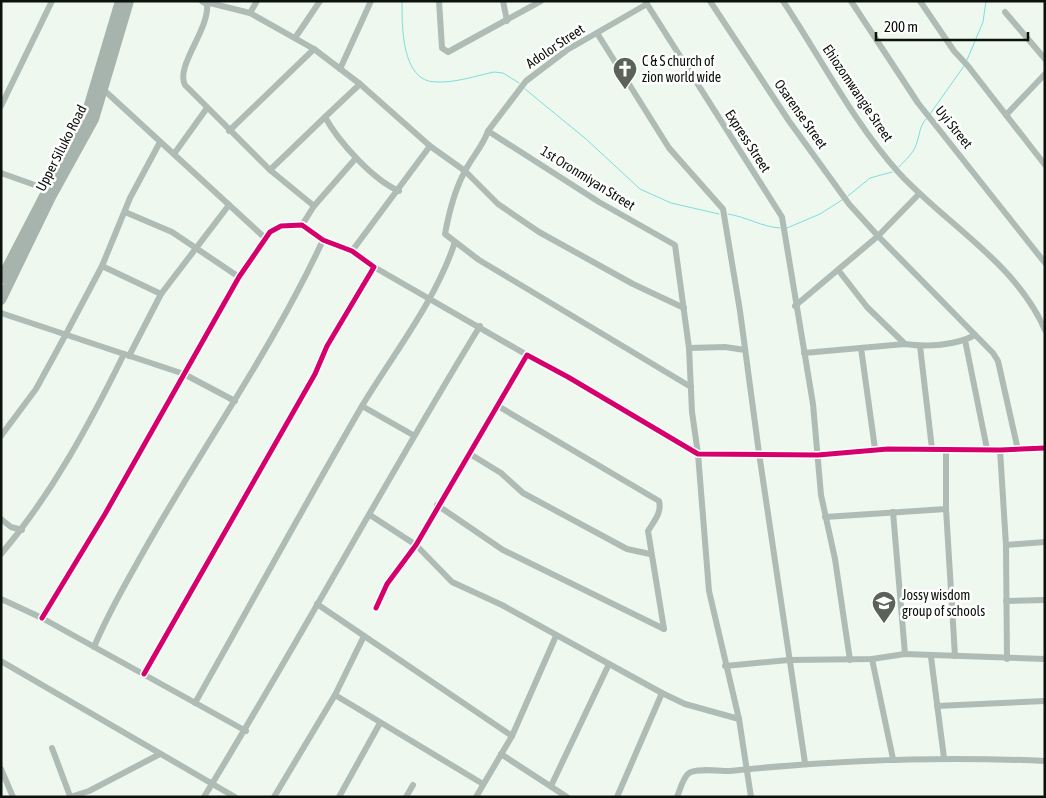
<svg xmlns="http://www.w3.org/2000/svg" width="1046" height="798" font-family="'Asap Condensed',sans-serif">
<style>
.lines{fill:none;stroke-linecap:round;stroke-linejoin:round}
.stream{stroke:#7cdedf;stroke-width:1}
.street{stroke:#afbcb6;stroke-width:6}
.primary{stroke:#a6b4ad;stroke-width:10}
.cycleway-casing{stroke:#fff;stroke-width:8}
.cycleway{stroke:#d6006c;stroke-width:5}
.labels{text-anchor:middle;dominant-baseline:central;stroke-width:5;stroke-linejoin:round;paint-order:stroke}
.street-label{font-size:14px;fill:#0b110b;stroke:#fff}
.poi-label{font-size:14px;fill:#0b110b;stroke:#fff;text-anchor:start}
</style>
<rect width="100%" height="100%" fill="#eef8ee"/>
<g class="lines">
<g class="stream">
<path d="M402 1C402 25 401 82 436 82 455 83 475 76 494 72L503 73 519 83"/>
<polyline points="967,60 983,22 986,1"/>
<polyline points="525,89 586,139 640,189 671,203 719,214"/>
<polyline points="930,114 964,66"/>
<path d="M899 167C905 160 913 154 916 145 920 135 919 127 926 119"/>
<polyline points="848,196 870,178 892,172"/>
<path d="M728 214C747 217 762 227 780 228"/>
<polyline points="787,228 820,214 842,200"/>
</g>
<g class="street">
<polyline points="202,1 250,13 314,49 360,84 430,146 465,171 498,204 539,232 633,284 684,308"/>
<polyline points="439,1 442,48 448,52 541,1"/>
<polyline points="503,1 507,21"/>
<polyline points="645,1 782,217 813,404 821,495 835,559 850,660"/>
<polyline points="710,1 789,121 849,204 878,236 993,353 998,361 1018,450"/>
<path d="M783 1C821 58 853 122 899 173 947 225 1016 263 1045 330"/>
<polyline points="851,1 918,103 1045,263"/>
<polyline points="920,1 954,51 968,66 1045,165"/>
<path d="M203 2 207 4C210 29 175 66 185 85L270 170 314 206"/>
<path d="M647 4 567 50 526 81 488 131C483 146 472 157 465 171 454 191 449 212 445 234L479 260 691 387"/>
<polyline points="1005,12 1045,59"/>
<polyline points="250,13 257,1"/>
<polyline points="597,33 669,148 723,209 740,311 759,453 805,763"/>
<polyline points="295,38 320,1"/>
<polyline points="340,69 371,1"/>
<path d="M360 84 325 117C338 141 373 180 399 191"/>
<polyline points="104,90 264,237"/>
<polyline points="1,106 52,1"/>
<polyline points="1006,115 1045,74"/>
<polyline points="229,131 314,49"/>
<polyline points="488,131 599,202 675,245 689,348 692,412 698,454 709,591 739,719 751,797"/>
<polyline points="174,154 207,108"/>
<polyline points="270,170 325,117"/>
<polyline points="1,173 46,189"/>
<polyline points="125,212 172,232 239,277"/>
<polyline points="302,225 314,206 356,158"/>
<polyline points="352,251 430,146"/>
<polyline points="102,266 161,294"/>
<polyline points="374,267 527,355"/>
<polyline points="839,271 867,307 905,344"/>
<polyline points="795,306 878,236 919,194"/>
<polyline points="1,313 184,374 235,401"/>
<polyline points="965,340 987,449"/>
<polyline points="920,346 932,449"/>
<polyline points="689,348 725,347 745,350"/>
<polyline points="861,348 875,449"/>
<path d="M804 353 905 344C926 347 955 346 975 335"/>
<polyline points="129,356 161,294 229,205"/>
<polyline points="362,406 413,435"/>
<path d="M498 406 659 501C662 513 654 521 648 531L664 629"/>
<polyline points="1,436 36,389 66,334 102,266 130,198 160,142"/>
<polyline points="946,449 946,509 955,656"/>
<polyline points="1000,450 1006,545 1007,659"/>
<polyline points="470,454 501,473 523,493 627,549 650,554"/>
<polyline points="437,505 503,550 664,629"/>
<polyline points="893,512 905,654"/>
<polyline points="370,515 416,545 452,582 502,605 662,693 685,704 739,719"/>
<polyline points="825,517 946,509"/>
<polyline points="1,519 11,527 22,530"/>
<polyline points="1006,545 1045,542"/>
<path d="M1 554C52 494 89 425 124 354"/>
<polyline points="1,599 42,618 246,731"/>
<polyline points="1006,601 1045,600"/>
<polyline points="317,604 512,736 476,797"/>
<polyline points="376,608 387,584 416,545 527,355 568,377 698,454 818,455 888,449 1000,450 1045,448"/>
<polyline points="42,618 105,514 239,277 270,232 281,226 302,225 323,240 352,251 374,267 327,346 315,374 144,674"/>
<path d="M94 647C108 613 127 581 145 549 203 446 273 348 323 240"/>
<polyline points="931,657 944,758"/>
<polyline points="872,659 893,759"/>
<polyline points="1,661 235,797"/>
<polyline points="725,666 789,660 872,659 905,654 1045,659"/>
<polyline points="335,695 483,784"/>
<path d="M195 703C251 604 305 504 362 406 394 353 435 302 455 242"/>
<polyline points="937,706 1045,701"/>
<polyline points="512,736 556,636"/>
<polyline points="52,748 70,796"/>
<polyline points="501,754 567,797"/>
<polyline points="1,769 13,797"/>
<polyline points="551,786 609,664"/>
<polyline points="70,797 89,791 160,754"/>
<path d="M204 797C299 642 385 481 480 326"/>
<polyline points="274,797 335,695 364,636"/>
<polyline points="339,797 380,723"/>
<polyline points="406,797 413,785"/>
<polyline points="617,797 662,693"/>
<path d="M677 797C680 790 683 777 689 773 696 768 721 771 730 771 835 760 939 756 1045 761"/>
</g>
<g class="primary">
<polyline points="1,279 86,115 120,1"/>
<polyline points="1,300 51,197 94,119 129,1"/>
</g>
<defs>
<g id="cycleway">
<polyline points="376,608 387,584 416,545 527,355 568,377 698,454 818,455 888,449 1000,450 1045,448"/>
<polyline points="42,618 105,514 239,277 270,232 281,226 302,225 323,240 352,251 374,267 327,346 315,374 144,674"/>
</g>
</defs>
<use href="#cycleway" class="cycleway-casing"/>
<use href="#cycleway" class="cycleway"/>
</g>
<defs>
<symbol id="church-pin" viewBox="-11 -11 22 30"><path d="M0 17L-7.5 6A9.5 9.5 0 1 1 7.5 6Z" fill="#5a625a" stroke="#fff"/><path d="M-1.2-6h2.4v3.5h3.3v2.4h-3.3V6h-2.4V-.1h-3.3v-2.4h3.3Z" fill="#fff"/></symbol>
<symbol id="school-pin" viewBox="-11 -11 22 30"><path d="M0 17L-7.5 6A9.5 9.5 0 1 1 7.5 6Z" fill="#5a625a" stroke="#fff"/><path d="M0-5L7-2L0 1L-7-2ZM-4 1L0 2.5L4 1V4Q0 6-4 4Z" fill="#fff"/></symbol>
</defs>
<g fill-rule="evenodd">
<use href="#church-pin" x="611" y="55" width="28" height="38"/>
<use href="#school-pin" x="870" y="589" width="28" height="38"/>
</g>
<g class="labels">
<g class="street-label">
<text transform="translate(555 46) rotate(-34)">Adolor Street</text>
<text transform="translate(858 93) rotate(56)">Ehiozomwangie Street</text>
<text transform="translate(801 114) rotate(55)">Osarense Street</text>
<text transform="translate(954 127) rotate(51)">Uyi Street</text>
<text transform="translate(748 141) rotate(57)">Express Street</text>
<text transform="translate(61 148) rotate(-63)">Upper Siluko Road</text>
<text transform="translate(588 178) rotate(32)">1st Oronmiyan Street</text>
</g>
<g class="poi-label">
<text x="642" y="61">C &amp; S church of<tspan x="642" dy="16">zion world wide</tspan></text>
<text x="902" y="595">Jossy wisdom<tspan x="902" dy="16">group of schools</tspan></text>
</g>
</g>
<rect width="1046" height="798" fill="none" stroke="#0b110b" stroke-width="5"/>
<path d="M876 32v8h152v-8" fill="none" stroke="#0b110b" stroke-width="2.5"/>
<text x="884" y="32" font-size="15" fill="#0b110b" stroke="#ffffff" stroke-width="4" paint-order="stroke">200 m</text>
</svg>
